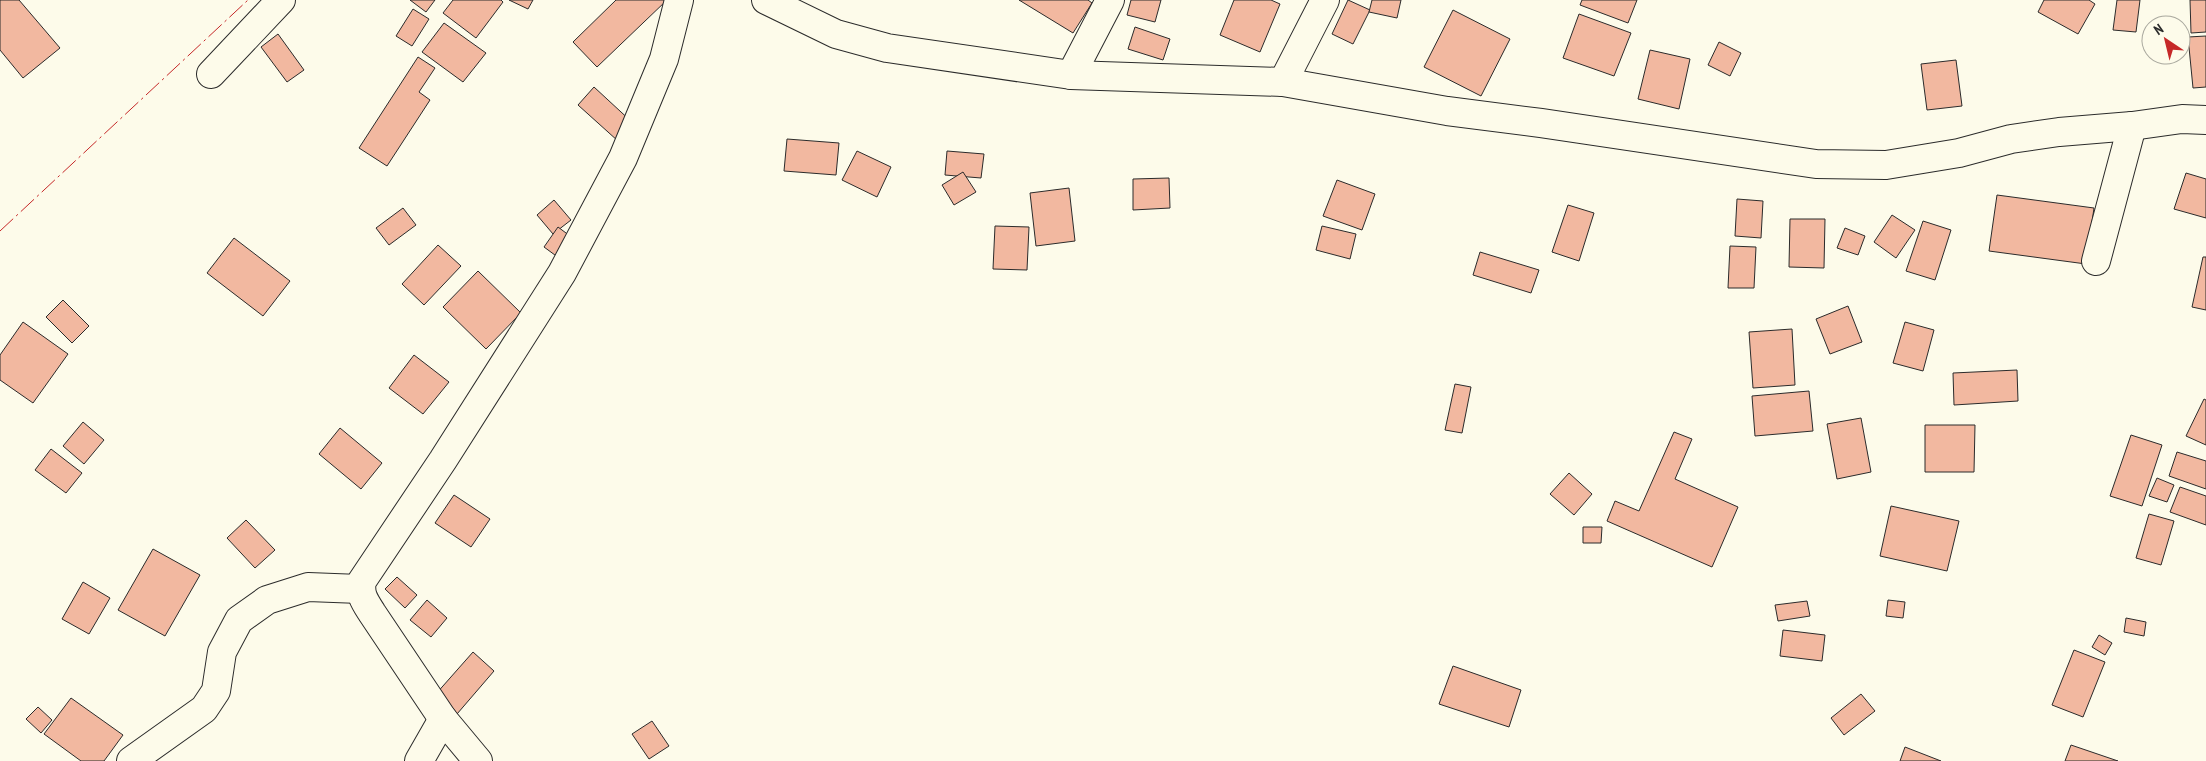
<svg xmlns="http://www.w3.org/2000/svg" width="2206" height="761" font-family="'PT Sans Narrow',sans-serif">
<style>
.building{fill:#f2b8a0;stroke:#2b2b2b}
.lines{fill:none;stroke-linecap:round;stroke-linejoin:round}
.minor-casing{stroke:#2b2b2b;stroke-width:30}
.minor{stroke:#fdfbea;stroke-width:28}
.power{stroke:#c62828;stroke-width:1;stroke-dasharray:18 4 2.5 4;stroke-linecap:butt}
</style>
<rect width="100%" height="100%" fill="#fdfbea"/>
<g class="building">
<polygon points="0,0 19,0 60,48 23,78 0,50"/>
<polygon points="410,0 435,0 426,12"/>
<polygon points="453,0 501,0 503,2 476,38 443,13"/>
<polygon points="509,0 533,0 528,9"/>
<polygon points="616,0 667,0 597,67 573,42"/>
<polygon points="1019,0 1088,0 1092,3 1073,33"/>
<polygon points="1131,0 1161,0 1155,22 1127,15"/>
<polygon points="1234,0 1271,0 1280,4 1260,52 1220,35"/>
<polygon points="1348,0 1370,10 1353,44 1332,34"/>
<polygon points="1372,0 1401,0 1397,18 1369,12"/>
<polygon points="1582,0 1637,0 1628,23 1580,5"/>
<polygon points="2044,0 2089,0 2095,4 2078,34 2038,12"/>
<polygon points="2117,0 2140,0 2136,32 2113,30"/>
<polygon points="2190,0 2206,0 2206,32 2191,33"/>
<polygon points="413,9 429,19 412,46 396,36"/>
<polygon points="1453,10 1510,39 1481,96 1424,67"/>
<polygon points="1579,14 1631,33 1614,76 1563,58"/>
<polygon points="444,23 486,53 463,82 422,52"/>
<polygon points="1135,27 1170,39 1163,60 1128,49"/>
<polygon points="278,34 304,70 287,82 261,47"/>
<polygon points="2206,36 2206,87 2193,88 2188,37"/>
<polygon points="1719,42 1741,53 1730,76 1708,65"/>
<polygon points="1650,50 1690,59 1679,109 1638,99"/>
<polygon points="418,57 435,68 419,92 430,100 387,166 359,148"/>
<polygon points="1956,60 1962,106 1927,110 1921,64"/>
<polygon points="594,87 634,124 618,141 578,105"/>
<polygon points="787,139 839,143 836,175 784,171"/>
<polygon points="857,151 891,167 877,197 842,180"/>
<polygon points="947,151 984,154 981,178 945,175"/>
<polygon points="963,172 976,192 954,205 942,185"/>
<polygon points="2186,173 2206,179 2206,218 2174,209"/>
<polygon points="1169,178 1170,208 1133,210 1133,179"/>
<polygon points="1337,180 1375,194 1362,230 1323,216"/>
<polygon points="1069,188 1075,241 1036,246 1030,193"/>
<polygon points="1997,195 2094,208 2086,264 1989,251"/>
<polygon points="1737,199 1763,201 1761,238 1735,236"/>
<polygon points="554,200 571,220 553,234 537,215"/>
<polygon points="1568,205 1594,213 1579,261 1552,252"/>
<polygon points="403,208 416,225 389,245 376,228"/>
<polygon points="1892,215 1915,230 1896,258 1874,242"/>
<polygon points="1790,219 1825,219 1824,268 1789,267"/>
<polygon points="1923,221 1951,230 1935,280 1906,271"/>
<polygon points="995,226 1029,227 1027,270 993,269"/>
<polygon points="1322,226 1356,234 1350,259 1316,250"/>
<polygon points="558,227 574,239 559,258 544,247"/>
<polygon points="1845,228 1865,236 1858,255 1837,248"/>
<polygon points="234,238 290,281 263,316 207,273"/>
<polygon points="438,245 461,266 424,305 402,284"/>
<polygon points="1730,246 1756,247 1754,288 1728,288"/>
<polygon points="1480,252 1539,270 1531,293 1473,275"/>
<polygon points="2203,257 2206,257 2206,310 2192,307"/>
<polygon points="478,271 521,313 486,349 443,307"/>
<polygon points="63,300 89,326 72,343 46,317"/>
<polygon points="1848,306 1862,342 1830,354 1816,319"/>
<polygon points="23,322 68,354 33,403 0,380 0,355"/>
<polygon points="1905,322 1934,330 1923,371 1893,363"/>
<polygon points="1792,329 1795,385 1753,388 1749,332"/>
<polygon points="414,355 449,382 423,414 389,388"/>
<polygon points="2017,370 2018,401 1954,405 1953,373"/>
<polygon points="1455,384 1471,387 1462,433 1445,430"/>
<polygon points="1809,391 1813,431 1755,436 1752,396"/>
<polygon points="2204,399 2206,400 2206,445 2186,436"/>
<polygon points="1861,418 1871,472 1837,479 1827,424"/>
<polygon points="83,422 104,440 84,464 63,446"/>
<polygon points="1925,425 1975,425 1974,472 1925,472"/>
<polygon points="340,428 382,463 361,489 319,454"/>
<polygon points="1674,432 1692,439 1675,479 1738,507 1712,567 1607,521 1615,501 1639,511"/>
<polygon points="2131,435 2162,445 2142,506 2110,496"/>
<polygon points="51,449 82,473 66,493 35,470"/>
<polygon points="2177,452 2206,461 2206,489 2169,476"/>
<polygon points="1569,473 1592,494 1574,515 1550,494"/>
<polygon points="2157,478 2174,485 2167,502 2149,496"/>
<polygon points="2180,487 2206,496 2206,525 2170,512"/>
<polygon points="454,495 490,519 471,547 435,523"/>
<polygon points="1891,506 1959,521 1947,571 1880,556"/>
<polygon points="2149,514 2174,521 2161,565 2136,558"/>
<polygon points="246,520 275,550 255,568 227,538"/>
<polygon points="1583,527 1602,527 1601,543 1583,543"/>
<polygon points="153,549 200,575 165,636 118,610"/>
<polygon points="397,577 417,595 405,608 385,589"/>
<polygon points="83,582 110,598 89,634 62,619"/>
<polygon points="427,600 447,618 431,637 410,620"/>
<polygon points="1888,600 1905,602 1903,618 1886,616"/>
<polygon points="1807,601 1810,616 1778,621 1775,605"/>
<polygon points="2126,618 2146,622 2144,636 2124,632"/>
<polygon points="1783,630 1825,635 1822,661 1780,656"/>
<polygon points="2099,635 2112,643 2105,655 2092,647"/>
<polygon points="2074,650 2105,662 2083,717 2052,705"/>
<polygon points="473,652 494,671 457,714 435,695"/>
<polygon points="1453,666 1521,690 1509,727 1439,704"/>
<polygon points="1861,694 1875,711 1844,735 1831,718"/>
<polygon points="71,698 123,735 104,761 81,761 44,734"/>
<polygon points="38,707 52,720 41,733 26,719"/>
<polygon points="652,721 669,746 649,759 632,734"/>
<polygon points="2071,745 2118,761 2065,761"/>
<polygon points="1905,747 1941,761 1900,761"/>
</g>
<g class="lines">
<defs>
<g id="minor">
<polyline points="766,0 836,34 887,48 1071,75 1283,82 1447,111 1541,123 1816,164 1886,165 1959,153 2011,139 2059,132 2132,126 2182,119 2206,120"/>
<polyline points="211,74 281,0"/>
<polyline points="1071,75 1110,0"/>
<polyline points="1283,82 1325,0"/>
<polyline points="2096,261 2132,126"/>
<polyline points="131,761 204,709 216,691 222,652 239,620 267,600 308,587 360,589"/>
<polyline points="419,761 443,719"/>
<path d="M478 761 443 719 372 613C365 602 359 594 362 581L443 460 562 273 623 158 664 59 679 0"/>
</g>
</defs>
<use href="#minor" class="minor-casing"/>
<use href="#minor" class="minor"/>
<polyline class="power" points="0,231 248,0"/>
</g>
<g transform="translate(2166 40) rotate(325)"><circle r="24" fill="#fdfbea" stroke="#a9a89e"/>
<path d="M0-4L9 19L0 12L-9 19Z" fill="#c62828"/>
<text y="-8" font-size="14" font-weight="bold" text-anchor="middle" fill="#2b2b2b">N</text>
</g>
</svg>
